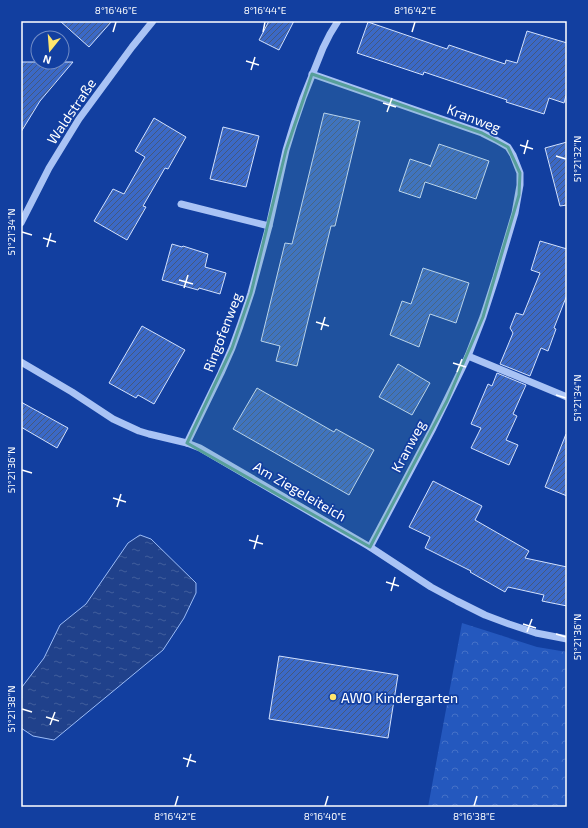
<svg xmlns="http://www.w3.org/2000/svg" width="588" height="828" font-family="'Exo 2',sans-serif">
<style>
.forest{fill:url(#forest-crowns)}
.water{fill:url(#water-ripples);stroke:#9bbcf8}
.building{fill:url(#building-hatch);stroke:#d2e1fe}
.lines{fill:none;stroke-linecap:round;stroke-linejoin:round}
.minor{stroke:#a9c3f5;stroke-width:7}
.marked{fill:#579f9a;fill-opacity:0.2;stroke:#579f9a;stroke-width:3;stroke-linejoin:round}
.ticks{fill:none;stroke:#fff;stroke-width:1.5}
.poi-dot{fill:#ffe66d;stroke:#123fa0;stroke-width:1.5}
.labels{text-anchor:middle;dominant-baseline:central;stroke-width:3.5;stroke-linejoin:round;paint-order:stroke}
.street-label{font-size:14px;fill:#fff;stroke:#123fa0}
.poi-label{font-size:14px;fill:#fff;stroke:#123fa0;text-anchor:start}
.neatline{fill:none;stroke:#fff;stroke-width:1.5}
.ticks-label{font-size:10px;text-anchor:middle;fill:#fff}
</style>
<defs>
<pattern id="forest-crowns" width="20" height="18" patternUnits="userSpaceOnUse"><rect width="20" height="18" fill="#2458be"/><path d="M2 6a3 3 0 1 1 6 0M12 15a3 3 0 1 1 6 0" fill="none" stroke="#4571c8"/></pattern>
<pattern id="water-ripples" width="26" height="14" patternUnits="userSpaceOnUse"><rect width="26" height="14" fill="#20418b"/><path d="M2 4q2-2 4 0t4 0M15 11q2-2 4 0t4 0" fill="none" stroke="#415e9c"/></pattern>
<pattern id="building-hatch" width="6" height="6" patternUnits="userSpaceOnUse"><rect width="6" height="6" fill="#3b69c7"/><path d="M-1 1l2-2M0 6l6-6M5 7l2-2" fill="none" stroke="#45587d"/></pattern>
</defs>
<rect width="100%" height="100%" fill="#123fa0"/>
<polygon class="forest" points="462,623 537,647 567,652 567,807 428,807"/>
<polygon class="water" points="140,535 151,539 196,583 196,593 184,618 163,650 54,740 33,736 21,728 22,687 44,658 60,625 86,604 128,543"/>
<g class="building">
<polygon points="60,21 112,21 89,47"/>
<polygon points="269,21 294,21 279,50 259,40"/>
<polygon points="368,22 447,49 449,45 505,64 506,60 517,63 527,31 567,43 567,92 564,103 549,98 544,114 506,102 507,100 424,72 423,75 357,53"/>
<polygon points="21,62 73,62 40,101 21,132"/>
<polygon points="324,113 360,121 335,226 331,226 297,366 276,361 280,346 261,341 285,243 292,244"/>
<polygon points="154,118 186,137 168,169 165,168 143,206 146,207 127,240 94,221 113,189 124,194 145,157 135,151"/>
<polygon points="223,127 259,136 246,187 210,179"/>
<polygon points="567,142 567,205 560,206 545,148"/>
<polygon points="439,144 489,161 476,199 425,182 420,198 399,191 410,159 431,166 430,167"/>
<polygon points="540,241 567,249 567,295 554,328 556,329 548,351 541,348 530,376 500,364 513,333 510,328 516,313 523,315 540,273 531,270"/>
<polygon points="172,244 182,247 183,246 208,254 205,267 226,273 220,294 199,288 198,290 162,280"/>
<polygon points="423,268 469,283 456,323 430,314 419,347 390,335 402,301 411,304"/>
<polygon points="142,326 185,350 154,404 138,395 136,398 109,383"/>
<polygon points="398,364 430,383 412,415 379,397"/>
<polygon points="497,373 526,385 513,414 517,416 506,440 518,445 509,465 471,448 481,428 471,424 488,384 492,386"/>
<polygon points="257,388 334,432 336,429 374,450 349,495 233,429"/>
<polygon points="21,402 68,428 57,448 21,427"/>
<polygon points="566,434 567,435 567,496 545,487"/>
<polygon points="433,481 482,506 475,520 529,551 525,558 567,567 567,606 542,601 544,595 508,587 505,592 470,572 471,571 425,548 430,537 409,527"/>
<polygon points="279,656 398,675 388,738 269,719"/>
</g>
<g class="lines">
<g class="minor">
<polyline points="312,74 482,133 496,140 508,147 513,155 520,173 520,185 515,213 496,277 483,317 468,356 433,428 370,547"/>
<polyline points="181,204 269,226"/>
<polyline points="21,223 49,168 79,119 132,47 153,21"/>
<polyline points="468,356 567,397"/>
<polyline points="21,362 72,392 113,419 139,431 149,434 187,443 200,448 370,547 431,587 457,601 485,615 509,624 536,633 567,639"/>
<polyline points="187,443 221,373 232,348 240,326 251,293 269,226 286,150 294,124 303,98 323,48 330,34 338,21"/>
</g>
</g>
<path class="marked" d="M312 74 482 133 508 147 520 173 519 195 483 317 447 401 370 547 187 443 232 348 251 293 286 150Z"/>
<path class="ticks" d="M113 32 116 22M263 32 265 22M412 32 415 22M246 61 259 65M251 70 255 57M383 103 396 107M387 112 392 98M520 145 533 149M524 154 528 140M556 156 566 159M22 232 32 235M43 238 56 242M47 247 51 233M179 280 193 284M184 288 188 275M316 322 329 326M321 330 325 317M453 363 466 367M457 372 462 359M556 395 566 398M22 470 32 473M113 498 126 502M117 507 121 494M249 540 263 544M254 549 258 535M386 582 399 586M391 591 395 577M523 624 536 628M527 632 532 619M556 634 566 637M22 709 32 712M46 717 59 721M50 725 55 712M183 758 196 762M187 767 191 754M175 806 178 796M325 806 328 796M474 806 477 796"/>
<circle class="poi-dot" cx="333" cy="697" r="4"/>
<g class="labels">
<g class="street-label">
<text transform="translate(71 111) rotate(-56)">Waldstraße</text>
<text transform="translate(474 118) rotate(21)">Kranweg</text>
<text transform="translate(222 332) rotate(-69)">Ringofenweg</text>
<text transform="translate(408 446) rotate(-62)">Kranweg</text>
<text transform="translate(300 491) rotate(30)">Am Ziegeleiteich</text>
</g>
<g class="poi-label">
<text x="341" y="697">AWO Kindergarten</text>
</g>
</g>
<rect width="588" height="828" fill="none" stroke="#123fa0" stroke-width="44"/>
<g transform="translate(50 50) rotate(197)"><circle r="19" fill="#123fa0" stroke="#718cc6"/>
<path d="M0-3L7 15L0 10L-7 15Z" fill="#ffe66d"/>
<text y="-6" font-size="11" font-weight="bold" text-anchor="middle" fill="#ffffff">N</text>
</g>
<rect x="22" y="22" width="544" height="784" class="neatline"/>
<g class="ticks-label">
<text x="116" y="14">8°16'46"E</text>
<text x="265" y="14">8°16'44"E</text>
<text x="415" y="14">8°16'42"E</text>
<text transform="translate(577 159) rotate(-90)" y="4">51°21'32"N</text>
<text transform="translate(11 232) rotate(-90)" y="4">51°21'34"N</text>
<text transform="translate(577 398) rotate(-90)" y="4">51°21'34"N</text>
<text transform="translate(11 470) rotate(-90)" y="4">51°21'36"N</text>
<text transform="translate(577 637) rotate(-90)" y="4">51°21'36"N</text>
<text transform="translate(11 709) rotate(-90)" y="4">51°21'38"N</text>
<text x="175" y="820">8°16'42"E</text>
<text x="325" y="820">8°16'40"E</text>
<text x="474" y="820">8°16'38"E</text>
</g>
</svg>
